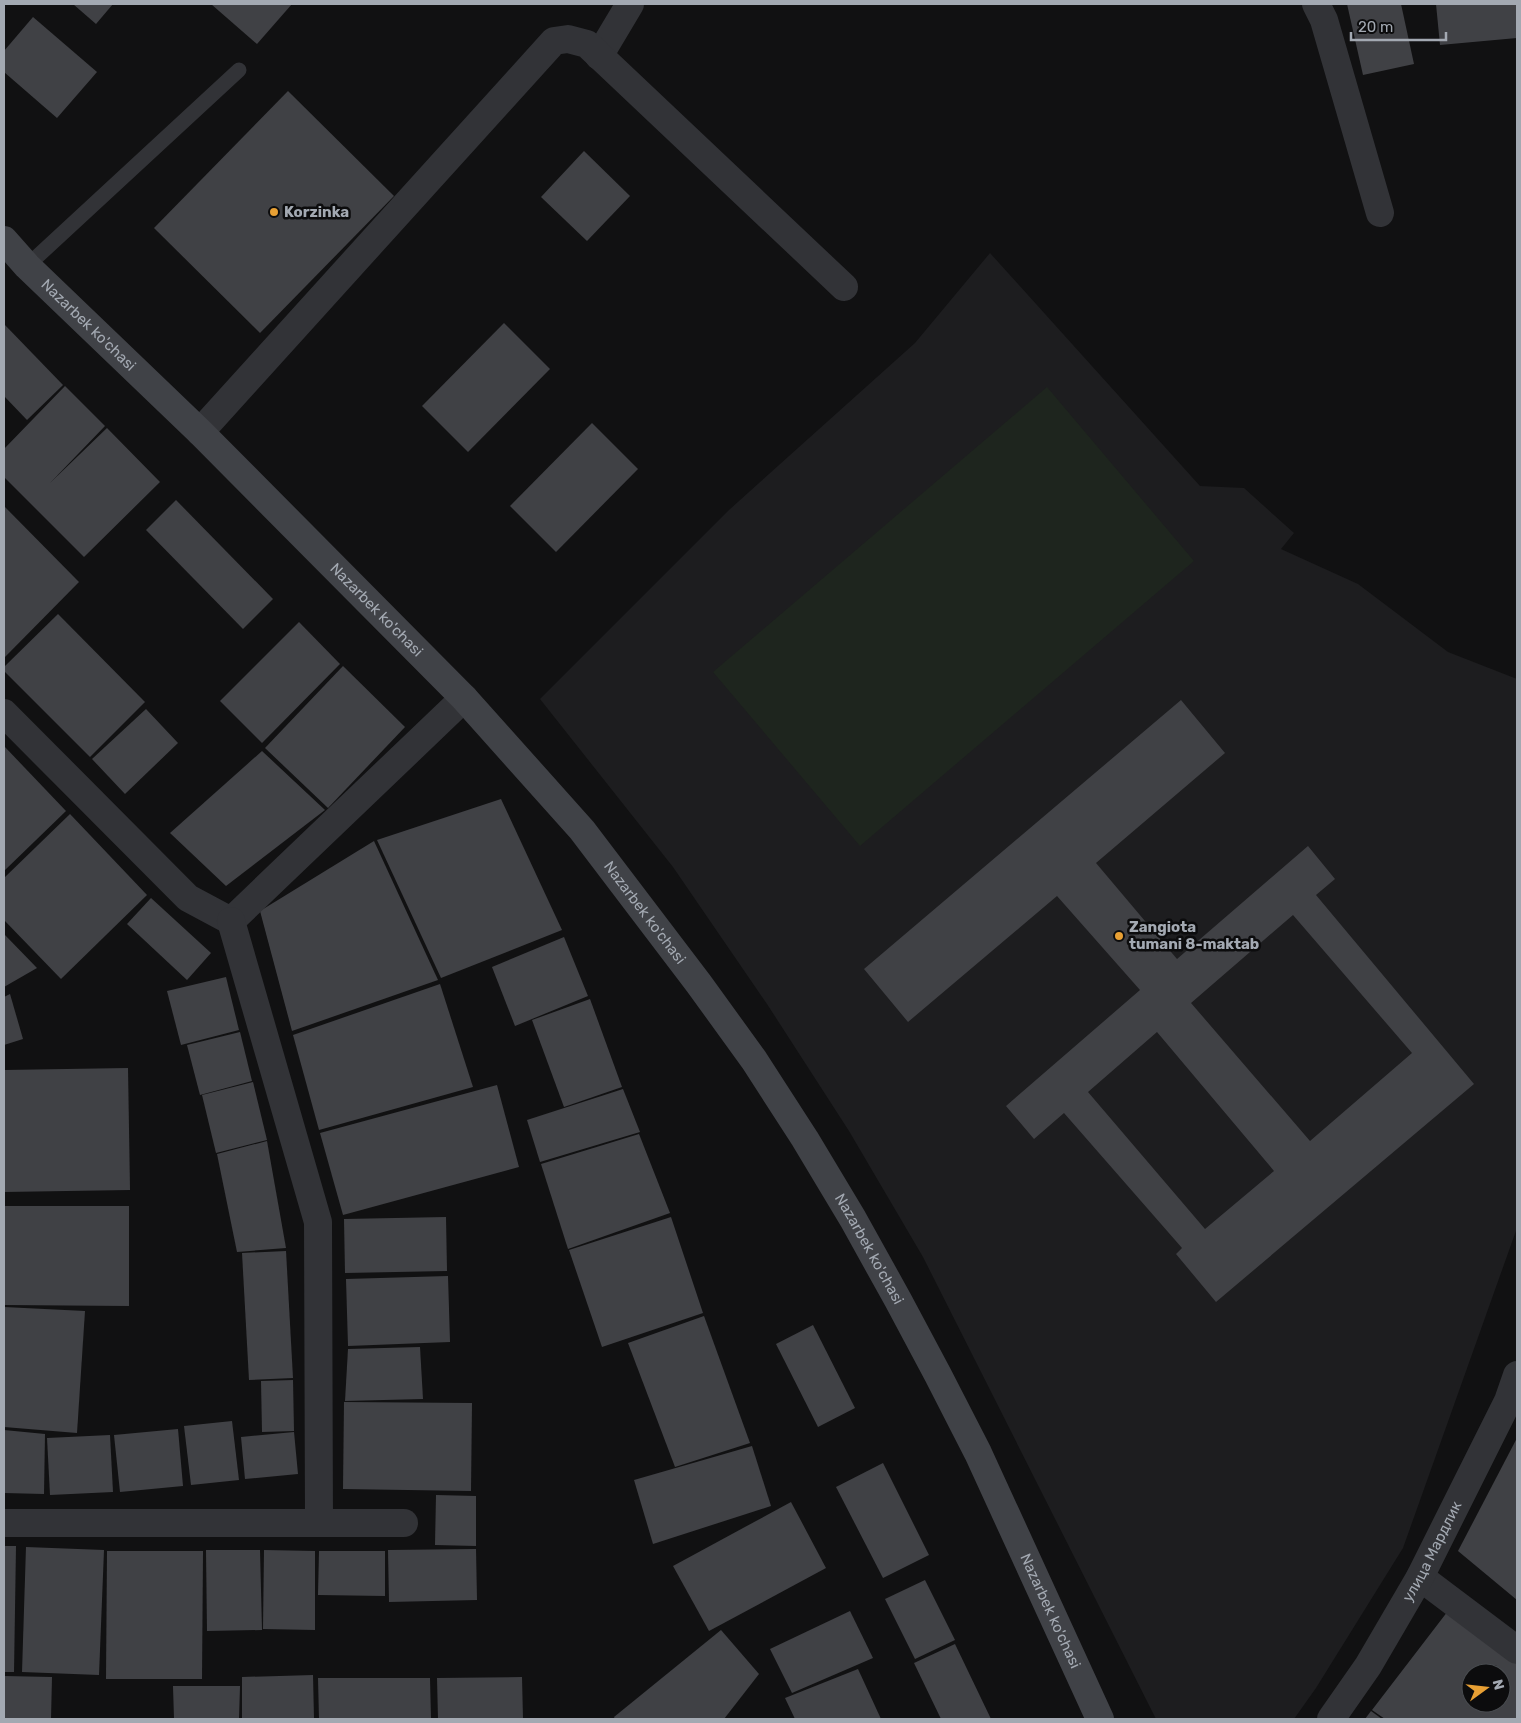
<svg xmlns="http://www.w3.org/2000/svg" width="1521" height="1723" font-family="Rubik,sans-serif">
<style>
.built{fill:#1d1d1f}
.green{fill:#1e251e}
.building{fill:#404145;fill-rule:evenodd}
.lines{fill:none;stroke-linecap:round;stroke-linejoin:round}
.service{stroke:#323337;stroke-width:15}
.minor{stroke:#323337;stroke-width:28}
.tertiary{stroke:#323337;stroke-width:28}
.secondary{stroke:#404247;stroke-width:28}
.poi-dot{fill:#e8a034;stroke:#0c0c0d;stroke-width:2}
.labels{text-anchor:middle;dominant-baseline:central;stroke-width:5;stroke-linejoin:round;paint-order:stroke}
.poi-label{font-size:15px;font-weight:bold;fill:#a3a9b2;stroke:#0c0c0d;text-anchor:start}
.street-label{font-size:15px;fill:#a3a9b2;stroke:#0c0c0d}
</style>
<rect width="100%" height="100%" fill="#111112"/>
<polygon class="built" points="990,253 1200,486 1244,488 1294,533 1281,549 1358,584 1448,652 1517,679 1517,1228 1403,1548 1316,1688 1294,1719 1156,1719 923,1257 849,1131 767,1004 673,867 540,699 729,510 915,343"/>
<polygon class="green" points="1047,387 1194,561 860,846 713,672"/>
<g class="building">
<polygon points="73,4 113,4 96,24"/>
<polygon points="211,4 292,4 257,44"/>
<polygon points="1347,4 1401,4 1414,64 1363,75"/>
<polygon points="1436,4 1517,4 1517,38 1440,45"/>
<polygon points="33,17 97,72 57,118 4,72 4,51"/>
<polygon points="288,91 394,196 260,333 154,228"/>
<polygon points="584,151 630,196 587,241 541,197"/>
<polygon points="504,323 550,369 468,452 422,406"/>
<polygon points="4,324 63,385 27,420 4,396"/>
<polygon points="65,386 105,426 50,483 107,428 160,482 84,557 4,477 4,449"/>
<polygon points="592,423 638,469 556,552 510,506"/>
<polygon points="176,500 273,599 243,629 146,530"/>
<polygon points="4,506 79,582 4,658"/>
<polygon points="58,614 145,702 90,757 4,671 4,667"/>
<polygon points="299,622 340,664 262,743 220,701"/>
<polygon points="343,666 405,727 328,808 265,748"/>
<path d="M1181 700 1225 753 1096 863 1177 959 1308 846 1335 879 1316 895 1474 1084 1216 1302 1176 1254 1182 1248 1064 1113 1034 1139 1006 1106 1140 990 1057 896 908 1022 864 969ZM1293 915 1412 1053 1310 1141 1191 1003ZM1157 1032 1274 1171 1205 1229 1088 1092Z"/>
<polygon points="146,709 178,743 125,794 92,759"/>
<polygon points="4,746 66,811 4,871"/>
<polygon points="262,751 325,810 226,886 170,833"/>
<polygon points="501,799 562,930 441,978 377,840"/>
<polygon points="70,814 147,895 61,979 4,920 4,878"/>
<polygon points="374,841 438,980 292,1031 260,911"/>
<polygon points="151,898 211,953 187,980 127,924"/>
<polygon points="4,934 37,968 4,987"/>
<polygon points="564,937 588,996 515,1026 492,967"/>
<polygon points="226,977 239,1030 181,1045 167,991"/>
<polygon points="440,984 473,1087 319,1130 293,1035"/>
<polygon points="10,994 23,1039 4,1045 4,997"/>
<polygon points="590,999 622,1087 564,1107 532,1020"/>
<polygon points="240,1032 252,1081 200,1095 187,1045"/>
<polygon points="128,1068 130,1190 4,1192 4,1070"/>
<polygon points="253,1082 267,1140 216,1153 202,1095"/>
<polygon points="497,1085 519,1167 343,1215 320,1133"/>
<polygon points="623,1089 640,1132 540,1162 527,1120"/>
<polygon points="639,1134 670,1213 568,1249 541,1164"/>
<polygon points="267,1141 286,1248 237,1252 217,1154"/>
<polygon points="4,1206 129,1206 129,1306 4,1305"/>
<polygon points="446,1217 447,1271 345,1273 344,1219"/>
<polygon points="671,1217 703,1313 602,1347 569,1250"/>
<polygon points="286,1251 293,1378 249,1380 242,1253"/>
<polygon points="448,1276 450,1342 348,1346 346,1279"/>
<polygon points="4,1307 85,1311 77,1433 4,1427"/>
<polygon points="704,1316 750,1443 675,1467 628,1343"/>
<polygon points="813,1325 855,1408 818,1427 776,1344"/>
<polygon points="420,1347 423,1399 345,1401 348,1349"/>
<polygon points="293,1380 294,1431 262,1432 261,1381"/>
<polygon points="344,1402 472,1403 471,1491 343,1489"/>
<polygon points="232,1421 239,1480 191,1485 184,1426"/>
<polygon points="178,1429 183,1486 120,1492 114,1435"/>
<polygon points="4,1430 45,1434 44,1494 4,1493"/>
<polygon points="294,1432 298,1474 245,1479 241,1437"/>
<polygon points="110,1435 113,1492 50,1495 47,1438"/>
<polygon points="1517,1438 1517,1600 1458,1551"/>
<polygon points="752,1446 771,1506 653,1544 634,1480"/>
<polygon points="883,1463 929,1555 883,1578 836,1487"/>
<polygon points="436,1495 476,1496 476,1546 435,1545"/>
<polygon points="791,1502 826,1568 709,1631 673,1566"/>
<polygon points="4,1546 16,1546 14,1672 4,1672"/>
<polygon points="26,1547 104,1550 99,1675 22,1672"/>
<polygon points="476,1549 477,1600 389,1602 388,1550"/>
<polygon points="206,1550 260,1550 262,1630 207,1631"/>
<polygon points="264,1550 315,1551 315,1630 263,1629"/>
<polygon points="107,1551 203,1551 202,1679 106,1679"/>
<polygon points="319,1551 385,1551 385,1596 318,1595"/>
<polygon points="925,1580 955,1640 915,1659 885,1599"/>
<path d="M1451 1607 1517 1662V1719H1385L1372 1710ZM1471 1673H1501V1703H1471Z"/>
<polygon points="850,1611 873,1658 792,1693 770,1649"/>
<polygon points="721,1630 759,1674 724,1719 615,1719 614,1717"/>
<polygon points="955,1644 991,1719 941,1719 914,1663"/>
<polygon points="858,1669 881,1719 795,1719 785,1698"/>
<polygon points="313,1675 314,1719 242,1719 242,1677"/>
<polygon points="4,1676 52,1677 51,1719 4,1719"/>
<polygon points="522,1677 523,1719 438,1719 437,1678"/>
<polygon points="318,1678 430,1678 431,1719 319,1719"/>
<polygon points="173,1686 240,1686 239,1719 174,1719"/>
<polygon points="1371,1711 1382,1719 1365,1719"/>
</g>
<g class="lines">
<polyline class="service" points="27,266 239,70"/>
<g class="minor">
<polyline points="1316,4 1324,20 1380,213"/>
<polyline points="599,56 630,4"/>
<polyline points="200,432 554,41 568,39 587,44 844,287"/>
<polyline points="4,713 188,898 231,921 464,698"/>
<polyline points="231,921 318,1222 319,1522"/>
<polyline points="4,1523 404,1523"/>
<polyline points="1420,1577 1517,1650"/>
</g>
<path class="tertiary" id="s1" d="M1331 1719 1368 1666 1420 1577 1508 1401 1517 1375"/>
<path class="secondary" id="s2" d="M4 240 27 266 200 432 464 698 582 830 699 984 754 1060 805 1139 853 1219 898 1300 938 1375 978 1453 1100 1719"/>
</g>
<g class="poi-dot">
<circle cx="274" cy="212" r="5"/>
<circle cx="1119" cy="936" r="5"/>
</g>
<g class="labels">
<g class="poi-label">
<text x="284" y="212">Korzinka</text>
<text x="1129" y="927">Zangiota<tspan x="1129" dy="17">tumani 8-maktab</tspan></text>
</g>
<g class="street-label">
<text stroke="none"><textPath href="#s2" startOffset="120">Nazarbek ko'chasi</textPath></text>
<text stroke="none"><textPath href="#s2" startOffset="525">Nazarbek ko'chasi</textPath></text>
<text stroke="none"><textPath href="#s2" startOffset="930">Nazarbek ko'chasi</textPath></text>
<text stroke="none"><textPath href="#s2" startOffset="1335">Nazarbek ko'chasi</textPath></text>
<text stroke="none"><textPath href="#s1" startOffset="196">улица Мардлик</textPath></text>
<text stroke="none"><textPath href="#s2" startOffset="1740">Nazarbek ko'chasi</textPath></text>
</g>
</g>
<rect width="1521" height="1723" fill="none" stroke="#a3a9b2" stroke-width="10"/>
<g transform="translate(1486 1688) rotate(75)"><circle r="24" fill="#0c0c0d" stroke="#484b4f"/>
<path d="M0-4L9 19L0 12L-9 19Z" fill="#e8a034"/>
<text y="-8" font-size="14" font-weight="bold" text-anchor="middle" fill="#a3a9b2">N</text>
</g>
<path d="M1351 32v8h95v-8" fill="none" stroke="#a3a9b2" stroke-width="2.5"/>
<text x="1358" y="32" font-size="15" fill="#a3a9b2" stroke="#0c0c0d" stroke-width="4" paint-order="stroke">20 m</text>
</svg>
